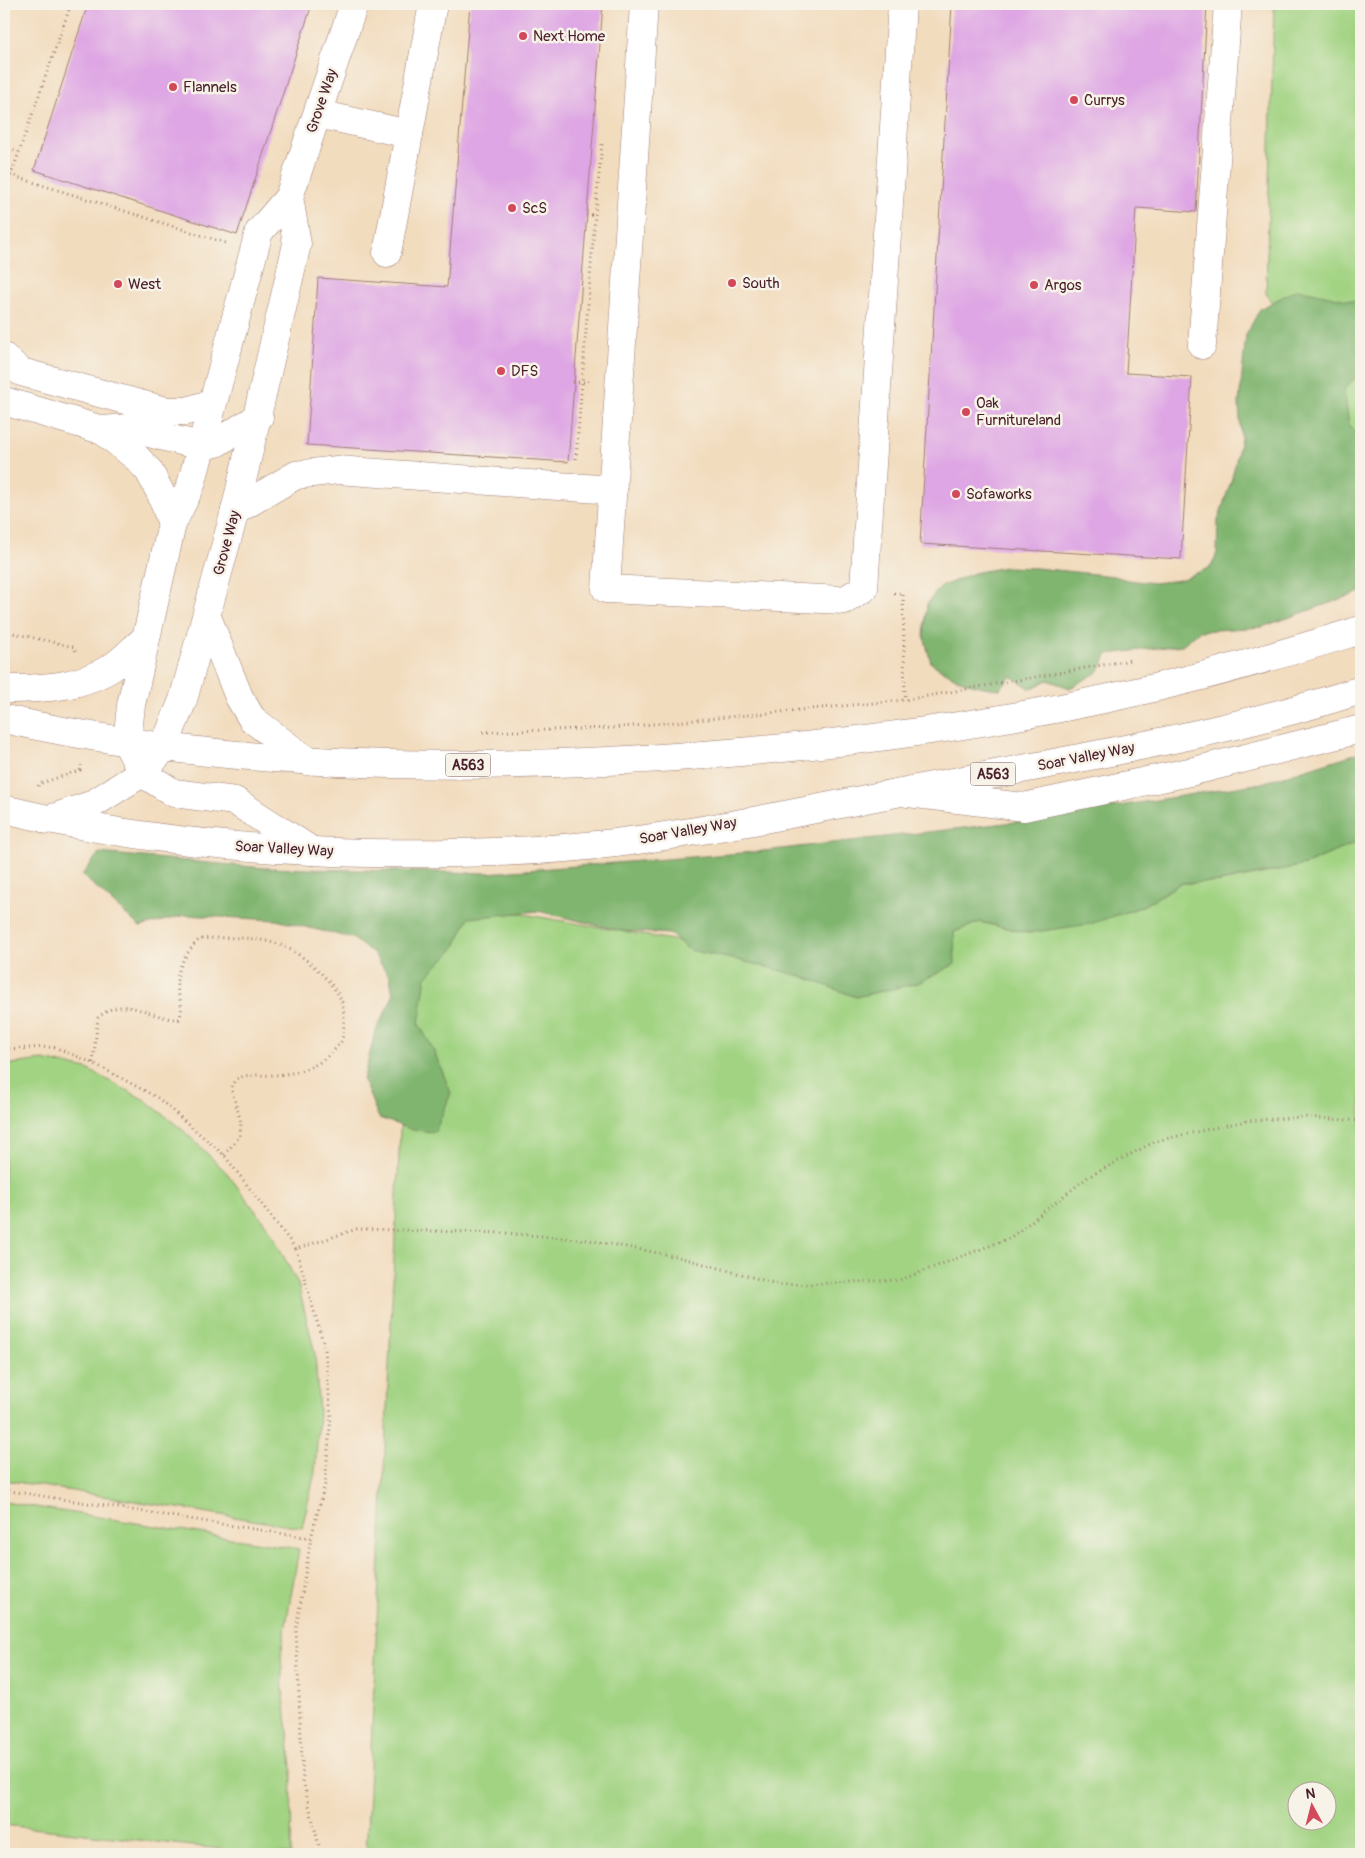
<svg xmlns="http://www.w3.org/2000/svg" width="1365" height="1858" font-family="Pangolin,sans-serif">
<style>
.green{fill:#a1d382;stroke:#767956;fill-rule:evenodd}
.forest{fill:#80b570;stroke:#656a4e}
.building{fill:#dea6e4}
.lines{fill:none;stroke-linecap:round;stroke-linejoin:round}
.minor-casing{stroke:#9e7e74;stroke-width:29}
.highway-casing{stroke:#9e7e74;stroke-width:29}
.path{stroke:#9e7e74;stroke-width:3;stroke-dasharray:1 4;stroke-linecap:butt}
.minor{stroke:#fff;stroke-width:28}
.highway{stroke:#fff;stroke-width:28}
.poi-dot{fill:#d1495b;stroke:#f7f3e8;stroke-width:2}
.labels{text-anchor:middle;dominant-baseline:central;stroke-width:5;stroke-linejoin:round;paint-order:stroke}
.shield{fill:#f7f3e8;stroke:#7e5f64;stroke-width:1}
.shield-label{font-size:14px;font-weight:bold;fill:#4a1f2b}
.poi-label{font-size:15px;fill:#4a1f2b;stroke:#f7f3e8;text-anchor:start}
.street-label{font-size:15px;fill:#4a1f2b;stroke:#f7f3e8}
</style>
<rect width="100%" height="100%" fill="#f7f3e8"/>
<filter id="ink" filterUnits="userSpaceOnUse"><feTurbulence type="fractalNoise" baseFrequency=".02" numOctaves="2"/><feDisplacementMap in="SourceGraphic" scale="10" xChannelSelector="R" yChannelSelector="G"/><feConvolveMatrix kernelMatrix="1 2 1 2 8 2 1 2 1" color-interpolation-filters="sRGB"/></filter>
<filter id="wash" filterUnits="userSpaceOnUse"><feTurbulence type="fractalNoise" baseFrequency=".0096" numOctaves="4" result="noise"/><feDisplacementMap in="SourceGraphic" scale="20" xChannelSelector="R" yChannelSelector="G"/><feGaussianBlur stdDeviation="1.12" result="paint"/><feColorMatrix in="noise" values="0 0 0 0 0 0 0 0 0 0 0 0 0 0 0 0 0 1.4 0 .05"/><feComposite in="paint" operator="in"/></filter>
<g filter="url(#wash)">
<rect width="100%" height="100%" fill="#f2dcbe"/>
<g class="green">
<polygon points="1274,4 1361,4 1361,456 1266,293"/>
<path d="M1361 840V1854H366L410 919 483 907 918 983 954 932 980 922 1028 933 1141 907 1181 883 1220 882 1304 865ZM1298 1790H1328V1820H1298Z"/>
<polygon points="43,1060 87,1069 145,1100 183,1130 227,1173 270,1230 298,1284 315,1354 319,1414 315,1472 302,1528 4,1480 4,1065"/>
<polygon points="4,1502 299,1549 281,1654 283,1689 292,1767 291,1854 265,1854 4,1825"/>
</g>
<g class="forest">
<path d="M1297 289 1361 303V371L1344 390 1349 424 1361 439V592L1262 627 1199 631 1182 645 1108 654 1098 672 1070 688 1047 680 1031 689 1011 676 1000 689C970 687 955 679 931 663L924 636 927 604 940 587 974 573 1005 567 1036 568 1114 576 1127 580 1154 583 1180 580 1211 567 1217 553 1218 520 1232 478 1241 438 1239 404 1246 335 1260 309Z"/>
<polygon points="1361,752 1361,840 1304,865 1220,882 1181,883 1141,907 1090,924 1028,933 980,922 954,932 955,964 918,983 856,997 801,976 742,961 689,950 670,934 622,931 538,911 469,918 453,950 426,977 419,1024 433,1049 451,1093 435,1132 413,1130 379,1118 363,1080 375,1033 393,996 390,977 373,953 352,938 276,920 185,915 140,927 82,875 99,853 265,868 487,873 755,852 1032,820 1262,783"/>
</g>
<g id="blocks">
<g class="building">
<polygon points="88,4 312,4 237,235 34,170"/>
<polygon points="470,4 603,4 568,462 307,445 318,278 447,287"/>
<polygon points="952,4 1207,4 1196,212 1136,208 1126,373 1192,377 1181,559 920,544"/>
</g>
</g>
</g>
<g filter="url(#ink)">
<use href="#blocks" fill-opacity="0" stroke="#9e7e74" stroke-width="1"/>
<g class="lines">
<defs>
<g id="minor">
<polyline points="644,4 606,589 845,600 864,588 902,4"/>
<polyline points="318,114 409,134"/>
<polyline points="387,253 433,4"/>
<polyline points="1202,345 1228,4"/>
<polyline points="4,357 21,372 166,411 187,411 212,403"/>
<polyline points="4,401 102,430 137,458 149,471 161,494 172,524"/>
<polyline points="102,430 128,428 201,446 216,443 259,417"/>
<polyline points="235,511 296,475 337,470 613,490"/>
<polyline points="207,617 239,697 252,719 307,761"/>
<path d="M4 689C41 689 81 688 114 666 125 658 135 647 146 638"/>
<polyline points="908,793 1024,807 1194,771 1361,729"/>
<polyline points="47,820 91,805 142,773 163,749 183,700 235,511 297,244 289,197"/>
<polyline points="312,851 235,801 174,793 142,773 127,743 131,705 172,524 191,485 259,232 289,197 354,4"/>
</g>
<g id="highway">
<path d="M4 719C203 763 405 771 608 761 807 751 1009 726 1202 676 1256 662 1308 646 1361 630"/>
<path d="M4 809C123 838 245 850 367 853 452 854 538 853 623 842 730 828 836 804 943 784 1083 757 1225 734 1361 690"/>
</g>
</defs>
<use href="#minor" class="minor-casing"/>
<use href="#highway" class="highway-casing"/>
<g class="path">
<polyline points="4,147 18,152"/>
<polyline points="10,175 226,243"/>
<polyline points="4,195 71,4"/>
<polyline points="586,215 596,215"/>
<polyline points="573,382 590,382"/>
<polyline points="576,459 595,215 602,144"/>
<polyline points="894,593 903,594 905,700"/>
<polyline points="4,631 74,647 76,652"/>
<polyline points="483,732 612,728 905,700 1131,660"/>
<polyline points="38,786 39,784 80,770 81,765"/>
<polyline points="4,1049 54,1047 93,1063 158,1098 224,1155 296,1249 357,1229 505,1233 588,1240 675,1256 781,1285 900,1280 1010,1238 1088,1177 1156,1141 1245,1121 1304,1117 1361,1121"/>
<path d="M93 1063 98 1018C124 992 151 1020 179 1019 185 1006 178 998 177 985 176 969 188 949 200 939 227 937 257 936 283 946 303 954 332 980 341 1000 345 1009 345 1032 341 1042 339 1046 334 1050 331 1053 316 1069 292 1075 271 1075 260 1076 247 1073 237 1079 234 1081 233 1084 231 1088L241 1122 240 1136 224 1155"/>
<polyline points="296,1249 325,1349 331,1416 325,1484 311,1538 296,1630 303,1781 321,1854"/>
<polyline points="4,1490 311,1538"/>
</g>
<use href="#minor" class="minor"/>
<use href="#highway" class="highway"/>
</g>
</g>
<g class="poi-dot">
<circle cx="523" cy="36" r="5"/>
<circle cx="173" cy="87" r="5"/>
<circle cx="1074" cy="100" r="5"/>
<circle cx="512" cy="208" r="5"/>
<circle cx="732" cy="283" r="5"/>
<circle cx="118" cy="284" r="5"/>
<circle cx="1034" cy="285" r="5"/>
<circle cx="501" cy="371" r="5"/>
<circle cx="966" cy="412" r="5"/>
<circle cx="956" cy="494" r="5"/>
</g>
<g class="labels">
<g class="shield">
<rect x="445.5" y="753.5" width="45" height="23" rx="4"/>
<rect x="970.5" y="762.5" width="45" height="23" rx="4"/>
</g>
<g class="shield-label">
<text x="468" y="765">A563</text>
<text x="993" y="774">A563</text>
</g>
<g class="poi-label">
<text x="533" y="36">Next Home</text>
<text x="183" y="87">Flannels</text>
<text x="1084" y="100">Currys</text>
<text x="522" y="208">ScS</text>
<text x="742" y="283">South</text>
<text x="128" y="284">West</text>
<text x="1044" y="285">Argos</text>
<text x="511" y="371">DFS</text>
<text x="976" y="403">Oak<tspan x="976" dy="17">Furnitureland</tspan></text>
<text x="966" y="494">Sofaworks</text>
</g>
<g class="street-label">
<text transform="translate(322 101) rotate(-71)">Grove Way</text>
<text transform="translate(227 543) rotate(-75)">Grove Way</text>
<text transform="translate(1086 757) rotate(-11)">Soar Valley Way</text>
<text transform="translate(688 831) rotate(-10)">Soar Valley Way</text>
<text transform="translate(284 849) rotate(3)">Soar Valley Way</text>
</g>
</g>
<rect width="1365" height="1858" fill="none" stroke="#f7f3e8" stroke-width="20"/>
<g transform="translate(1312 1806) rotate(353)"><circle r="24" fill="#f7f3e8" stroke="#b29e9c"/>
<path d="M0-4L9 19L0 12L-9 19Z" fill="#d1495b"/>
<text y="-8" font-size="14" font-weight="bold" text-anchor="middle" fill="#4a1f2b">N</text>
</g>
</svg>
